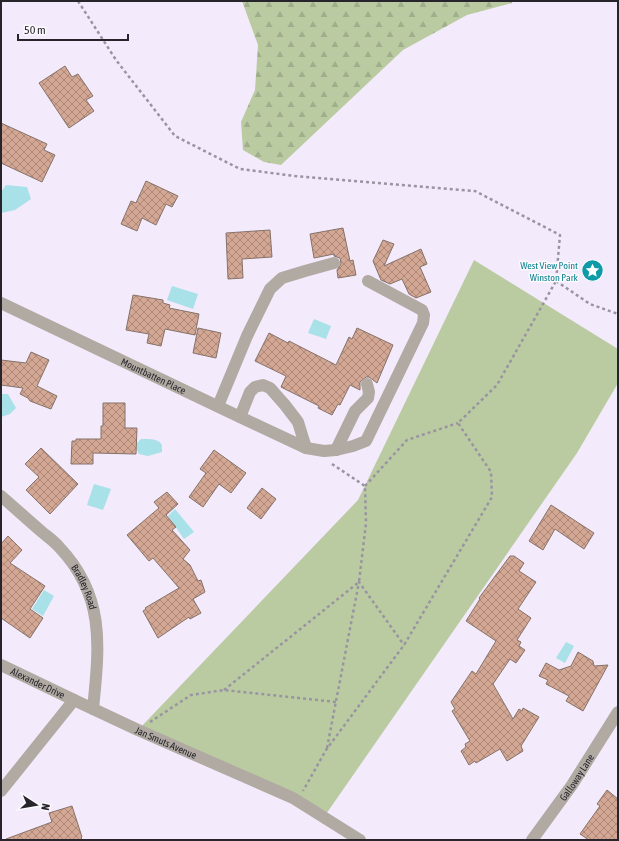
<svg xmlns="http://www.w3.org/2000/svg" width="619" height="841" font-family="'Asap Condensed',sans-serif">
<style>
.forest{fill:url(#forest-firs)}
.park{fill:#bacba2}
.water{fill:#a8e1e8}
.building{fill:url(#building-cross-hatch);stroke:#85726a}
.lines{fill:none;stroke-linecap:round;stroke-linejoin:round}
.path{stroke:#9a94a1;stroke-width:2.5;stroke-dasharray:3 3;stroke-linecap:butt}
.minor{stroke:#b0aaa3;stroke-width:12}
.labels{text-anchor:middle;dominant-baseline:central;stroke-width:3;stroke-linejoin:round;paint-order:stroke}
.culture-label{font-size:10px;fill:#0d838f;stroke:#fcfafe;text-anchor:end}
.street-label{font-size:10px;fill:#27242b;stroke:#fcfafe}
</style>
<defs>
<pattern id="forest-firs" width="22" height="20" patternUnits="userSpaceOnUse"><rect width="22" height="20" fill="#bacba2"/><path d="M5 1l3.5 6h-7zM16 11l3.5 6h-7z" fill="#a0ae8c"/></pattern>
<pattern id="building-cross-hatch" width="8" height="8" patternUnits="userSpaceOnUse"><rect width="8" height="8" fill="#d3a793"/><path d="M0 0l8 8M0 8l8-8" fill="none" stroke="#ab8878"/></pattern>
</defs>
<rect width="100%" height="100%" fill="#f3eafc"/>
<polygon class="forest" points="242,1 512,1 512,3 467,15 403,50 281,165 264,162 243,150 241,122 255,90 258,45"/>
<polygon class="park" points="474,260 618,349 618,383 577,453 324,817 138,730 358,500"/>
<g class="water">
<polygon points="6,185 27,187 31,199 15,210 1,213 1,192"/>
<polygon points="172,286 198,294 193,309 167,300"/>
<polygon points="314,319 331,326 326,339 308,333"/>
<polygon points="1,394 8,394 16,408 10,414 1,417"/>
<path d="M141 439C149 439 158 438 162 445V452L148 456 139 454 137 450V443Z"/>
<polygon points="94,484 111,489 103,510 87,505"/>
<polygon points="175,509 194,532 184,539 168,516"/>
<polygon points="44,590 54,596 43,616 32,609"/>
<polygon points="566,642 574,646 565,663 556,658"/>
</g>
<g class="building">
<polygon points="65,66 72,77 78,74 93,96 86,100 94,111 69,128 39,83"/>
<polygon points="1,123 47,144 44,150 55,155 42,182 1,163"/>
<polygon points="146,181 178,196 172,207 166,204 156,225 142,218 137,231 121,224 131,201 136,203"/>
<polygon points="343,228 350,261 353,260 356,275 338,278 337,270 341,264 340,258 334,256 334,254 314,258 310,234"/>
<polygon points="270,230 272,257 242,259 243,278 228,279 226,233"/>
<polygon points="383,240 394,244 384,266 421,249 427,264 420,267 431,292 416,298 409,294 402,279 390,284 381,280 373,261"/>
<polygon points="133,295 163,300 163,303 170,305 169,308 199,314 195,335 165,329 161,346 147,343 149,334 126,330"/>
<polygon points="198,328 221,333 216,358 193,353"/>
<polygon points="357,328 393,345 377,383 369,377 366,377 360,382 360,390 350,385 340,405 338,404 332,415 318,408 319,406 281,387 286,376 255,361 269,333 288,343 289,341 336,365 349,337 352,339"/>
<polygon points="31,352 49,360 37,386 57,396 51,409 30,401 28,398 20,394 23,388 1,385 1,360 26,363"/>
<polygon points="103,403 125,403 125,428 137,428 136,454 93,453 93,464 71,464 72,441 76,441 76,439 101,439 101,426 103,426"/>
<polygon points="41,448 78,484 50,514 26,490 39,477 25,464"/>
<polygon points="214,450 246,473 231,493 219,484 203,507 189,497 206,473 200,469"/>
<polygon points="262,488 276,499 261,519 247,508"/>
<polygon points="167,492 178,504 166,515 176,527 172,530 190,550 183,559 190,565 198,581 201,580 205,592 193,599 201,613 190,619 189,617 158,638 143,611 146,609 145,608 179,588 153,558 149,561 127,535 159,508 154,502"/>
<polygon points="551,505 594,533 584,549 555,529 543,550 529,541"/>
<polygon points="8,536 22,550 10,563 45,586 30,609 43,618 30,638 1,618 1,544"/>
<polygon points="510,556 514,556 524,563 519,571 536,582 518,609 531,618 517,640 521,642 519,646 525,650 516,663 510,659 493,684 513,719 519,709 522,711 523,708 539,717 521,746 523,751 507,761 500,749 476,763 475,761 469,765 461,751 466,747 465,744 470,741 452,711 455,709 451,702 472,671 476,674 496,641 466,621 480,599 479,598"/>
<polygon points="578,652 593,661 594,666 608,665 583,711 566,701 569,696 546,684 548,680 539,676 546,663 559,670 571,666"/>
<polygon points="607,790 618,799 618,840 589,840 580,834 600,806 597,804"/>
<polygon points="72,806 82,837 81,837 82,840 6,840 6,839 52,822 49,813"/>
</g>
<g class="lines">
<g class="path">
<polyline points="78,1 116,60 175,136 240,169 295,176 475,191 560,235 556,281 497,385 458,423 491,472 492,497 404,645 326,750 303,791"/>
<polyline points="556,281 590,304 618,314"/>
<polyline points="365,486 407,440 458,423"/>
<polyline points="224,690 359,582 366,523 365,486 332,464"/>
<polyline points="150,722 191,695 224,690 336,702"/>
<polyline points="327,748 359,582 404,645"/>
</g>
<g class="minor">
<path id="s1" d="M1 303 240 417 306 448 324 451 336 450 353 446 366 441 423 323 424 315 422 310 368 281"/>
<polyline points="218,406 247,336 270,289 282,278 305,271 334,263"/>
<polyline points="240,417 250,392 255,387 263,385 270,388 285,405 298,422 306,448"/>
<polyline points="336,450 355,411 368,398 369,392 367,384"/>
<path id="s2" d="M1 496C15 508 28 520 42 532 48 537 55 542 60 548 106 597 99 648 93 709"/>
<path id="s3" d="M1 665 74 700"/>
<path id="s4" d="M1 791 74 700 138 730 293 798 360 840"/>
<path id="s5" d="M532 840 572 785 618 712"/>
</g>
</g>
<defs>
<symbol id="sight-disc" viewBox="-11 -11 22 22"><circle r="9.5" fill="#0f9aa8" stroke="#fcfafe"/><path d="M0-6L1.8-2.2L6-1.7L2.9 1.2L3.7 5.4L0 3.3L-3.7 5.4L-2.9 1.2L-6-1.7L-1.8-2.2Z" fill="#fff"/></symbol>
</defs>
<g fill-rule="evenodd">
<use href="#sight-disc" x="580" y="258" width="25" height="25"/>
</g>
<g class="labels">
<g class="culture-label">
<text x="578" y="265">West View Point<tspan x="578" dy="12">Winston Park</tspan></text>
</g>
<g class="street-label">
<text stroke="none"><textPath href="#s1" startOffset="169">Mountbatten Place</textPath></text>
<text stroke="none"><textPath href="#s2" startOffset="125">Bradley Road</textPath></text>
<text stroke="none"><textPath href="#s3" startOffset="41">Alexander Drive</textPath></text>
<text stroke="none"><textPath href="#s4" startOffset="218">Jan Smuts Avenue</textPath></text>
<text stroke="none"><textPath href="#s5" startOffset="77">Galloway Lane</textPath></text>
</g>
</g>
<rect width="619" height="841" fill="none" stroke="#27242b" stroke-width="4"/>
<g transform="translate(36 805) rotate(102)" stroke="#fcfafe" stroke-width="3" paint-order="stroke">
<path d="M0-3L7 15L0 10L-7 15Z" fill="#27242b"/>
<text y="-6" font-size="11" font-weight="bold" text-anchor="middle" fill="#27242b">N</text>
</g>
<path d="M18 34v6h110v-6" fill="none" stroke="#27242b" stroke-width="2"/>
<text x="24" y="34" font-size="12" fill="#27242b" stroke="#fcfafe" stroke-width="3" paint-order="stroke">50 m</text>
</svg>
